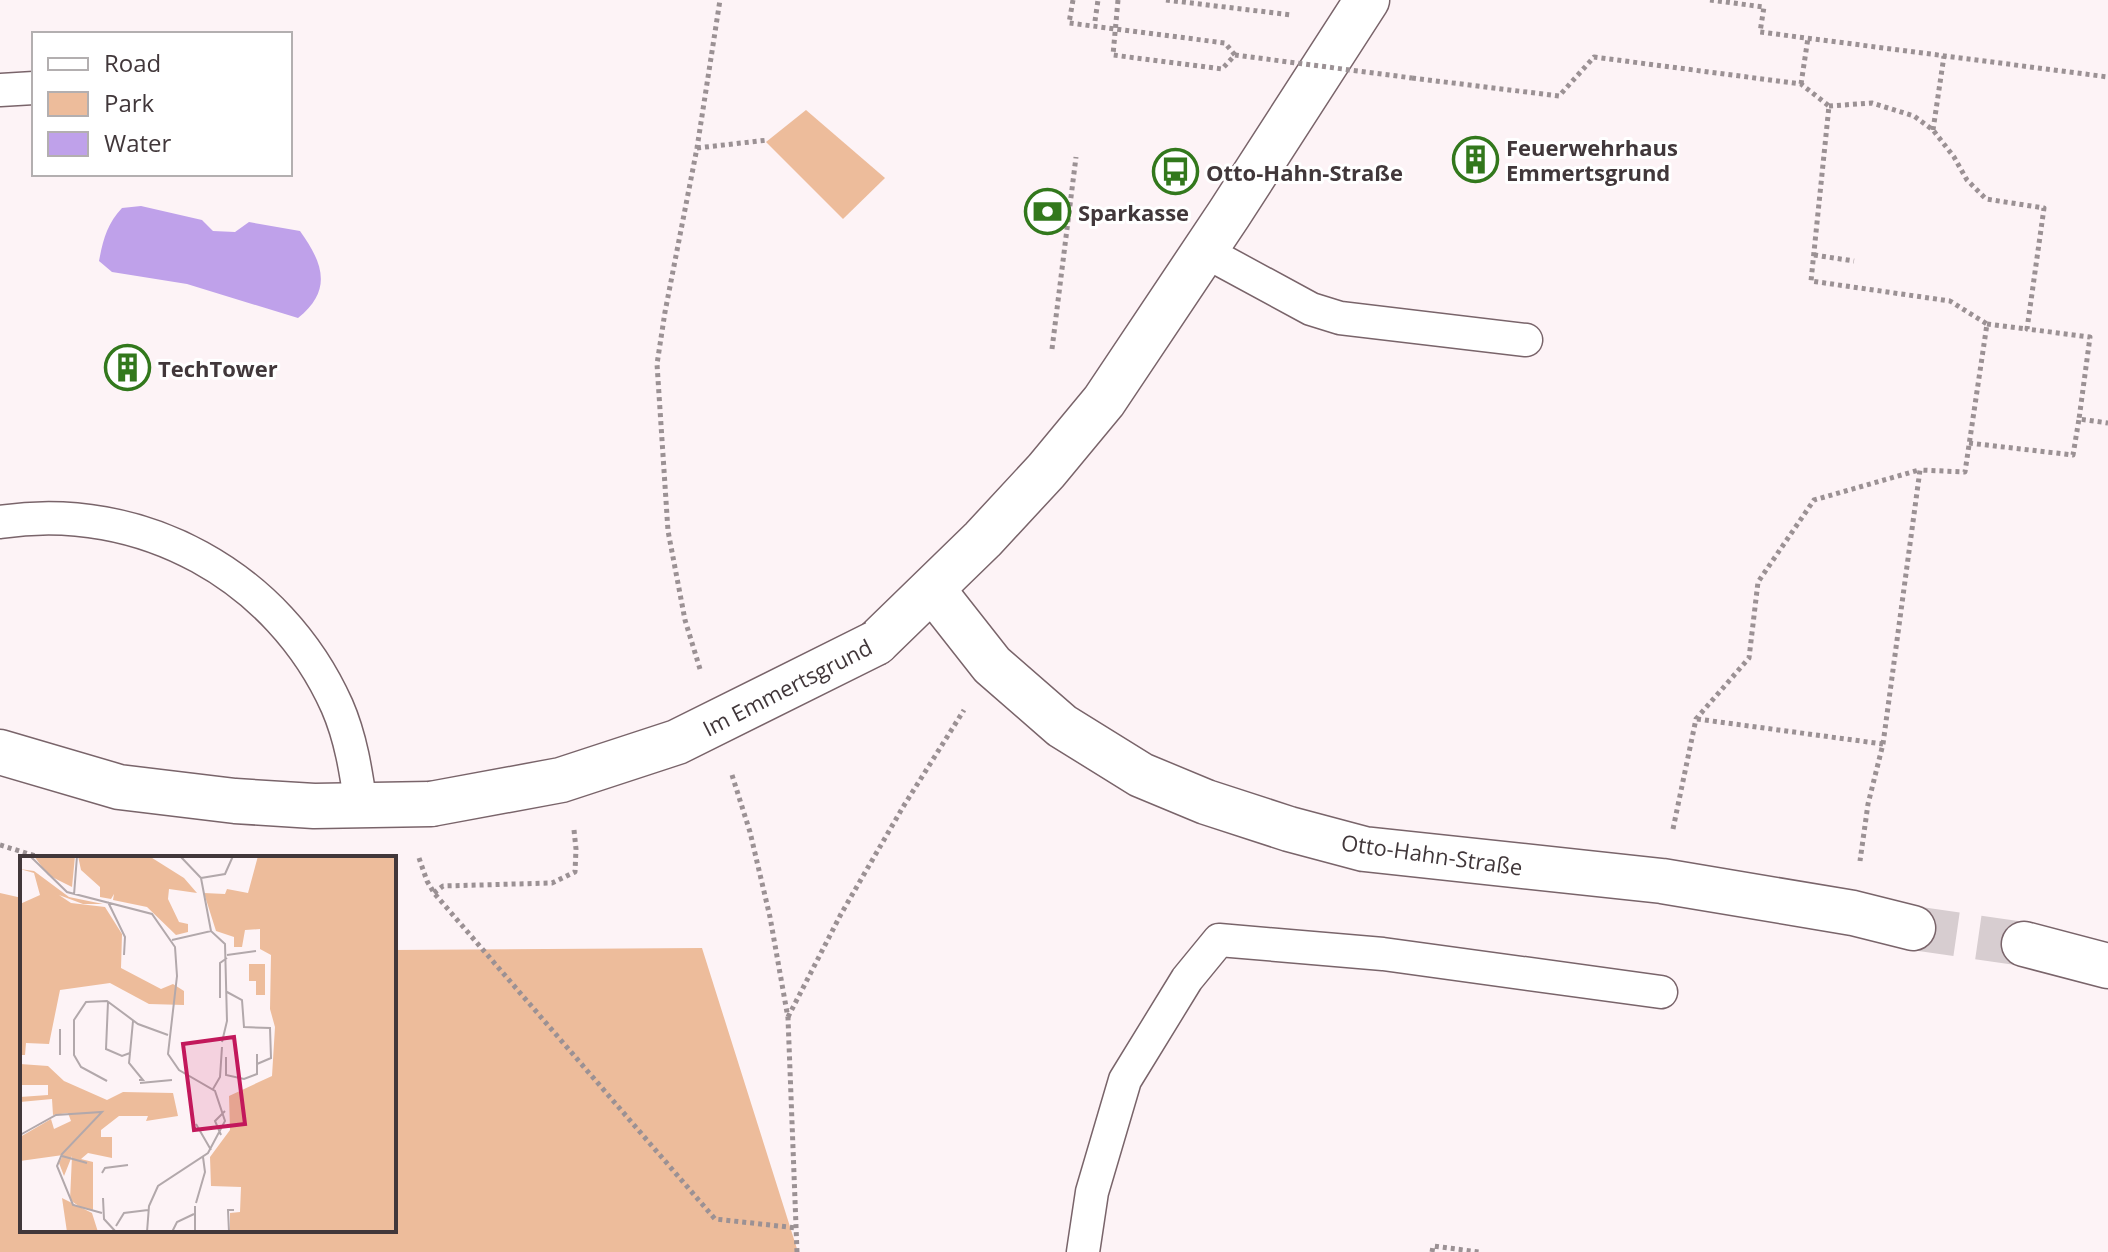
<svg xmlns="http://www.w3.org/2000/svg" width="2108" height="1252" font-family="'Open Sans',sans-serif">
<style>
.green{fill:#edbc9b}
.water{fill:#bfa1ea}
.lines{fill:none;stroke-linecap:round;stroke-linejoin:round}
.street-tunnel{stroke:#d7cdd0;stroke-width:44;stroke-dasharray:44 22;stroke-linecap:butt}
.lane-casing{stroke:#79646a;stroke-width:35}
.street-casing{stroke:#79646a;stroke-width:47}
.path{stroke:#9b9194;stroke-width:5;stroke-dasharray:4 4;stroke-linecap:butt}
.lane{stroke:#fff;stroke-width:32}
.street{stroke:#fff;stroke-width:44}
.street-bridge-casing{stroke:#79646a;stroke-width:47;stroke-linecap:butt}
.path-bridge{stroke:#9b9194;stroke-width:5;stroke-dasharray:4 4;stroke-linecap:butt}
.street-bridge{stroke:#fff;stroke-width:44}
.labels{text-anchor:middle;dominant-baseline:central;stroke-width:6;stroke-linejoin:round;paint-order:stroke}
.poi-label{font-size:22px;font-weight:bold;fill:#41373a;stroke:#fff;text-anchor:start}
.street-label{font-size:22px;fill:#41373a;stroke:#fff}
.inset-road{fill:none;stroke:#b2a8ab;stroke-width:2}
.view{fill:#c2185b;fill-opacity:0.15;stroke:#c2185b;stroke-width:4}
.inset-edge{fill:none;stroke:#41373a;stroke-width:4}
</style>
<rect width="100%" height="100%" fill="#fdf3f6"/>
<g class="green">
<polygon points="806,110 885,178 843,219 766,142"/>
<polygon points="0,893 22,898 22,1230 394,1230 394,950 702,948 798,1252 0,1252"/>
</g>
<path class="water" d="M141 206 202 220 213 231 235 232 249 222 300 231C323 263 333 290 298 318L187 284 112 272 99 261C103 240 107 224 122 208Z"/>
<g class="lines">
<polyline class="street-tunnel" points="1913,928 2024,944"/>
<defs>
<g id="lane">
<polyline points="0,90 34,88"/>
<polyline points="1204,251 1311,309 1340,318 1526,340"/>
<path d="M0 522C141 500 279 576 337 706 351 738 356 772 361 806"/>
<polyline points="1083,1252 1092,1192 1125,1080 1187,979 1219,940 1383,954 1661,992"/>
</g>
<g id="street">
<polyline points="933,590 992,665 1062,726 1141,775 1206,802 1289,829 1364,849 1662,881 1853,913 1913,928"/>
<polyline points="876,643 983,539 1046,471 1104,401 1229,214 1367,0"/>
<polyline points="0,752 119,787 235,801 314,806 431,804"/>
<polyline points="2024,944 2108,966"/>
</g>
</defs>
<use href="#lane" class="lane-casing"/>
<use href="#street" class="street-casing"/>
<g class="path">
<polyline points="1073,0 1069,23 1225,43 1235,55"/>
<polyline points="1166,0 1292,15"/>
<polyline points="1710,0 1764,7 1760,32 2108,77"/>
<polyline points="1095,21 1098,0"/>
<polyline points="1412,78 1559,96 1594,57 1801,84 1829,106 1811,281 1950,301 1987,324 1965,472 1920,470 1883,744 1868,804 1860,861"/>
<polyline points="1801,84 1808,38"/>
<polyline points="1829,106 1872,103 1914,116 1933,130 1954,157 1967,180 1986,199 2044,208 2027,329 2090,337 2079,419"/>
<polyline points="1933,130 1944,56"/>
<polyline points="697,148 768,140"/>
<polyline points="1814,255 1854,261"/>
<polyline points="1987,324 2027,329"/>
<polyline points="1052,349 1076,157"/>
<polyline points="1969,443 2073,455 2079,419 2108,423"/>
<polyline points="700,669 685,620 668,531 657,364 665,312 697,148 720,0"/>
<polyline points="1697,719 1883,744"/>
<polyline points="732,775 750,832 770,917 788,1018 797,1252"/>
<polyline points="1673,829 1696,719 1749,658 1758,582 1814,500 1919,470"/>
<polyline points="0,845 42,858"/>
<polyline points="419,858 427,881 434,893 715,1219 797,1228"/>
<polyline points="434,893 443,886 552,883 575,872 576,849 574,830"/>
<polyline points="788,1017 841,914 903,807 964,710"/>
<polyline points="1432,1252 1433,1246 1479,1252"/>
</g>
<use href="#lane" class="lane"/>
<use href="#street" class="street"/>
<defs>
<polyline id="street-bridge" points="431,804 561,780 677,742 876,643"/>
</defs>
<use href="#street-bridge" class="street-bridge-casing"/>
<polyline class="path-bridge" points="1118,0 1113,55 1222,69 1235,55 1412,78"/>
<use href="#street-bridge" class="street-bridge"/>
</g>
<defs>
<symbol id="building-ring" viewBox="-11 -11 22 22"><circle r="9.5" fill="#fff" stroke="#32781c" stroke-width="1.5"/><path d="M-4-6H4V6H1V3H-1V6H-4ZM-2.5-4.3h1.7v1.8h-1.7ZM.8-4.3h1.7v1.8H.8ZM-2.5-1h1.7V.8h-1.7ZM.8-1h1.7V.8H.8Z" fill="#32781c"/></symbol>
<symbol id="bus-ring" viewBox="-11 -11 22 22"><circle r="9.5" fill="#fff" stroke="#32781c" stroke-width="1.5"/><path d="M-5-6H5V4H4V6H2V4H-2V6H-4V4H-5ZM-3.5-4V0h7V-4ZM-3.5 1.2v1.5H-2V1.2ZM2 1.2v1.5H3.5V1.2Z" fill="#32781c"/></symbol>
<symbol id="bank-ring" viewBox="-11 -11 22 22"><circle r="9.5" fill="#fff" stroke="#32781c" stroke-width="1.5"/><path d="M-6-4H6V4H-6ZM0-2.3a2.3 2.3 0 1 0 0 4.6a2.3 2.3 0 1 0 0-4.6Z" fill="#32781c"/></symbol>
</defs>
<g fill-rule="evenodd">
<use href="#building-ring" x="1450" y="134" width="51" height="51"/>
<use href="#bus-ring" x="1150" y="146" width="51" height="51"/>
<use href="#bank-ring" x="1022" y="186" width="51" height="51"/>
<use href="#building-ring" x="102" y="342" width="51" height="51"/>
</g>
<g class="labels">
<g class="poi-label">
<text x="1506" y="147">Feuerwehrhaus<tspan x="1506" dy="25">Emmertsgrund</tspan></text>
<text x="1206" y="172">Otto-Hahn-Straße</text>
<text x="1078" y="212">Sparkasse</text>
<text x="158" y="368">TechTower</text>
</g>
<g class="street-label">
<text transform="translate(787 687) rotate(-27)">Im Emmertsgrund</text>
<text transform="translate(1432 854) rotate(8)">Otto-Hahn-Straße</text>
</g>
</g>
<g transform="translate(20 856)">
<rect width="376" height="376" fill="#fdf3f6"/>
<path d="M14 0H55L52 31 28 19ZM58 0H129L164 22 177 37 149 33 148 43 159 66 168 68V76L156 79 127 51 93 44 94 38 91 43 80 41V31L61 14ZM238 0H376V376H210V357L220 356 221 331 191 330 190 301 210 274 209 240 252 220 255 171 250 153 251 99 240 93V73L225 74 222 91H214V81L196 75 184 37 205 38 207 33 228 37ZM0 13 14 15 49 41 83 48H63L39 39 51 47 85 51 102 78 101 112 141 133 153 128 164 135V149L129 148 90 127 40 134 29 188 6 187 5 199H0V48L20 39 14 17ZM229 108H245V139H236V125H229ZM0 208 28 210 44 225 87 244 103 236 153 237 158 260 126 265 128 260H99L81 274V281H92V302L68 297 61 303 73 306V354L60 351 50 344 52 300 44 320 39 307 43 299 0 305V281L31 263 34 273 51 265 48 257 33 259 32 243 0 246V241L28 239V229H0ZM42 342 72 357 78 376H47Z" fill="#edbc9b"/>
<path class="inset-road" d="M10 0 47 36 132 58 155 91 157 120 148 198 159 214 195 235 205 265 188 297 138 330 129 350 127 376M160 0 181 22M181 22 191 75M181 22 205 18 213 0M54 39 57 0M88 46 105 81 104 99M152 84 191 75 205 88 207 165 202 186M207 99 236 95M207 136 222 144 224 171 250 172 251 202 237 208M200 142V107L207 102M88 146 86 193 102 200 110 197 113 165M40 173V199M110 197 109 207 123 224H119M206 201V219L224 223 237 218V198M80 221 87 225 61 211 54 199V164L66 146 87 145 118 168 148 179M120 227 152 224M193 233 200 221 202 191M176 268 191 294M0 279 36 259 82 256 42 298 37 310 53 349 82 357M201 279 195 265 205 255M42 300 67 307M82 317 85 312 108 309M83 342 84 363 96 376M176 347 185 316 183 301M96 370 104 357 128 354M152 376 157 366 174 358M175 376V350M209 376 208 354H214"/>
<path class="view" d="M214 181 225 268 174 274 163 188Z"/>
<rect width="376" height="376" class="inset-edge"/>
</g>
<rect x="32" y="32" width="260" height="144" fill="#ffffff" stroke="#b3afb0" stroke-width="2"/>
<rect x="48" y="58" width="40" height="12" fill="#ffffff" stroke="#b3afb0" stroke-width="2"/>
<text x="104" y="72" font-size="24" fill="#41373a">Road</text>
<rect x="48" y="92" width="40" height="24" fill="#edbc9b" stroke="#b3afb0" stroke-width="2"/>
<text x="104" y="112" font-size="24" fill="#41373a">Park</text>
<rect x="48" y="132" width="40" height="24" fill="#bfa1ea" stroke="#b3afb0" stroke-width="2"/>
<text x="104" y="152" font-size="24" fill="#41373a">Water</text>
</svg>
